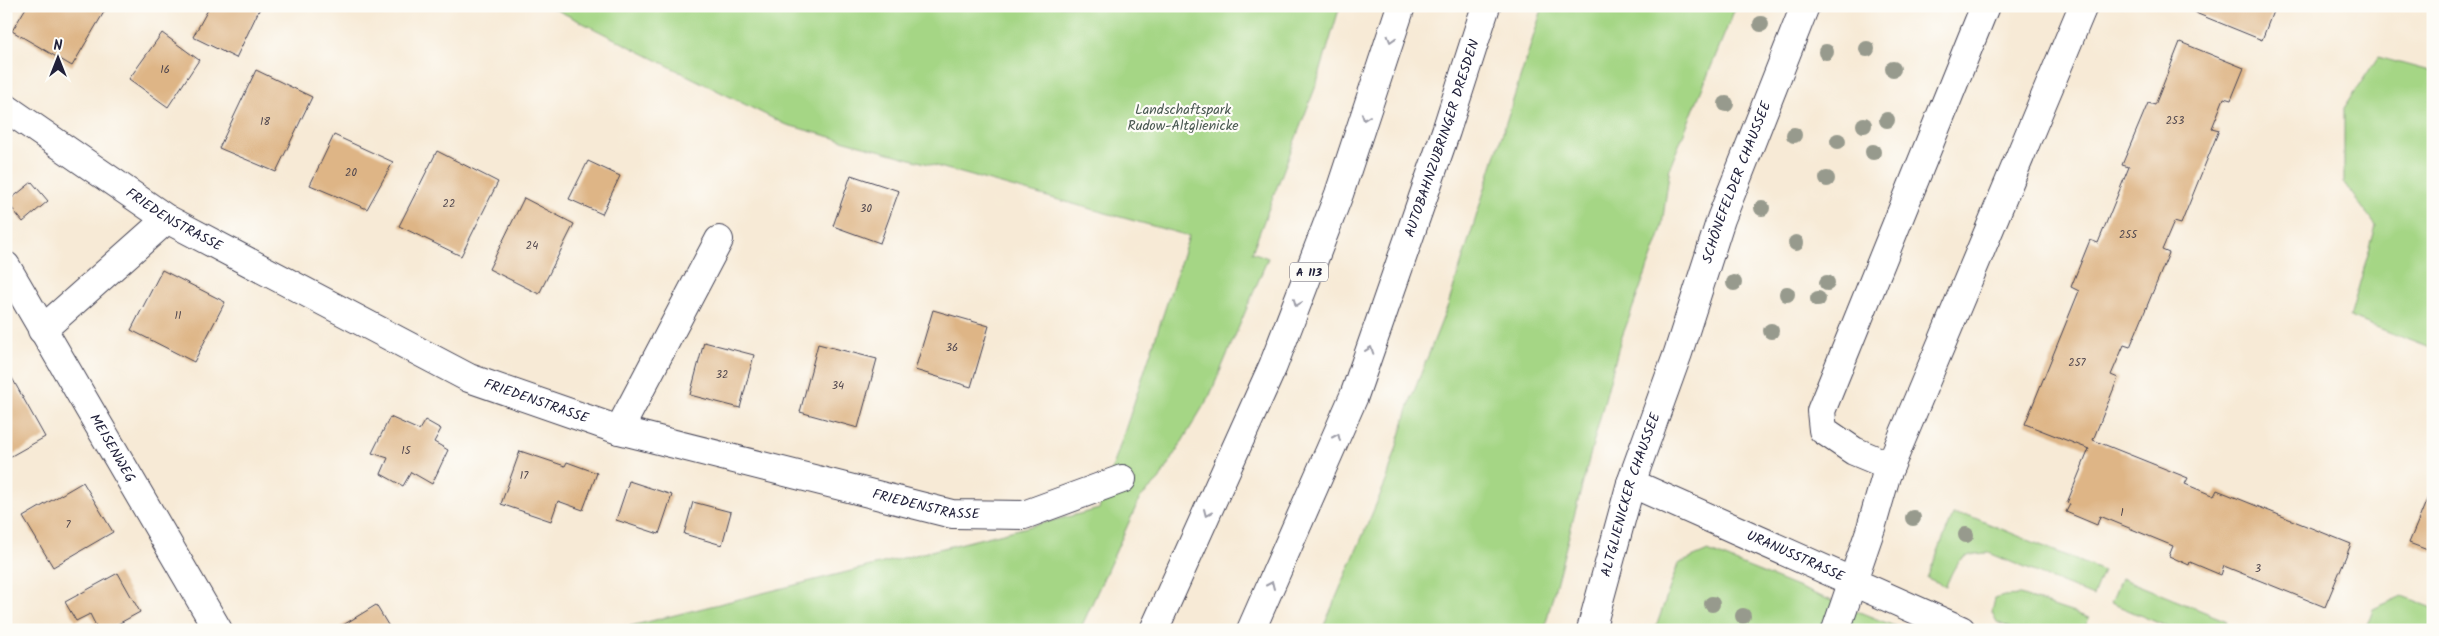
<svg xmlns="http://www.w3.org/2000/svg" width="2439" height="636" font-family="Kalam,sans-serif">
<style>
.green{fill:#a5d685;stroke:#647c60}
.building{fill:#deb586}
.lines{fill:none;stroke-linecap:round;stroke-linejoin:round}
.minor-casing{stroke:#424052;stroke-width:30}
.major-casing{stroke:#424052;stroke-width:30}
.highway-casing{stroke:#424052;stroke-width:30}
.minor{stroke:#fff;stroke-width:28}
.major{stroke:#fff;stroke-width:28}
.highway{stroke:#fff;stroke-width:28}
.tree{fill:#979a8d}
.oneway{stroke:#9c9ca7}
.labels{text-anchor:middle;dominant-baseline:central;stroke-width:4.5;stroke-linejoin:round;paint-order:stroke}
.number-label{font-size:11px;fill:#51474e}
.shield{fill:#fdfcf7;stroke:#646373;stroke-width:1}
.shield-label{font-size:12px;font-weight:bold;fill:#22223b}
.park-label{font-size:14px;fill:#495851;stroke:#fdfcf7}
.street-label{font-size:14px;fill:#22223b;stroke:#fdfcf7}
</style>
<rect width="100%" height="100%" fill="#fdfcf7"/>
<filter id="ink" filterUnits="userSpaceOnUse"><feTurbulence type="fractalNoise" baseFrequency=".02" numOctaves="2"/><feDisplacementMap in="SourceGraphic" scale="10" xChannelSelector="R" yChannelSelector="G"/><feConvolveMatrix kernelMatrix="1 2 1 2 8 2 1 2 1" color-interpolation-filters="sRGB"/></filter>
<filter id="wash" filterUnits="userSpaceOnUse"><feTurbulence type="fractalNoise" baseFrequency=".0096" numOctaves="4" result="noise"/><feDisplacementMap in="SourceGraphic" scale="20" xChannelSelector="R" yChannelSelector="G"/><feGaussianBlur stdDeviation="1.12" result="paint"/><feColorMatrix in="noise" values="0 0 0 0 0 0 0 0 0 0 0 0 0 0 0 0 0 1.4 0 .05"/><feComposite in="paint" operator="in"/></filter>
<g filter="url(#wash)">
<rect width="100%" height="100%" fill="#f7ead6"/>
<g class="green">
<polygon points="549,6 1340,6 1317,83 1252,252 1268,258 1210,395 1159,480 1140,498 1080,630 615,630 1099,509 1189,236 784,124"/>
<polygon points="1543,6 1736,6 1670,167 1661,232 1620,342 1544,630 1322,630 1387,479 1411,399 1448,305"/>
<polygon points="2378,57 2433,72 2433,349 2350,317 2376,226 2344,183 2344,108"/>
<path d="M1953 515 1970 516 2103 571 2093 596 1989 553C1960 554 1957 560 1946 586L1927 578Z"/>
<polygon points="1708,551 1904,630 1655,630 1678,564"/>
<polygon points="2121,578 2227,621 2223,630 2175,630 2111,603"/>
<polygon points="2020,595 2089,618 2084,630 2014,630 1997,622 1992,612 1995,599 2004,596"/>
<polygon points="2402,596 2433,608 2433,630 2365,630 2373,609"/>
</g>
<g id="blocks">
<g class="building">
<polygon points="27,6 106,6 107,7 72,66 12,31"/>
<polygon points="210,6 261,6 236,58 193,37"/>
<polygon points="2192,6 2275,6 2262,40 2198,14 2191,9"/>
<polygon points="162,33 199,60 168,107 129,79"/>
<polygon points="2180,42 2244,68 2231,100 2224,98 2212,128 2219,130 2181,224 2174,222 2162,250 2169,253 2130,347 2124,345 2111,375 2118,378 2093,440 2188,478 2185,484 2214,496 2217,490 2351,544 2325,607 2224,566 2221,575 2190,562 2189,565 2169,556 2173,546 2100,516 2097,525 2066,512 2070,504 2067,503 2089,449 2025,424 2079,291 2071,287 2090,240 2098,243 2129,167 2122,165 2148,103 2155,105"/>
<polygon points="256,70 312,97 276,172 219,148"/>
<polygon points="334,135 393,162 367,209 310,185"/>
<polygon points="437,151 498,182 461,256 399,226"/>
<polygon points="588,161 620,176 602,214 569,199"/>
<polygon points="851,175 899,191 880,243 833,226"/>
<polygon points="32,182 48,201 23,222 7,202"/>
<polygon points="524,198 574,224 539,294 489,269"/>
<polygon points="162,270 225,302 194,362 131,330"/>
<polygon points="933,310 989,326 971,387 915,370"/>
<polygon points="704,342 754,355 740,408 690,395"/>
<polygon points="818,344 877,359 858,428 800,412"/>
<polygon points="12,378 45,437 6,459 6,382"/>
<polygon points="390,417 419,430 425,420 441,429 434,442 448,450 432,484 411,472 403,486 381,474 388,458 372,453"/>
<polygon points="520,451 565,466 567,462 597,473 583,510 558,501 551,521 501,504"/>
<polygon points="629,481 672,495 659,534 616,520"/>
<polygon points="83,482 113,532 53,567 23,517"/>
<polygon points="2433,485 2433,552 2409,543"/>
<polygon points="693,502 731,512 722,545 684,534"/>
<polygon points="118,573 140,612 107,630 98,630 90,614 76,621 65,602"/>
<polygon points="376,605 391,630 335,630"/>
</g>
</g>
</g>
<g filter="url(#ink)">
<use href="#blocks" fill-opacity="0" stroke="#424052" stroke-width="1"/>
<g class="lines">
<defs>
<g id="minor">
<path id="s1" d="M6 108 167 219 469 378 619 430 952 514 1024 515 1122 479"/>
<path id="s2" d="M6 266 218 630"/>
<polyline points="42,330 167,219"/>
<polyline points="619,430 719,240"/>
<polyline points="1890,466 1854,451 1823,430 1821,411 1985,6"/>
<path id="s3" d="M1631 483 1961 630"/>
<polyline points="1836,630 1871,528 1886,476 2083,6"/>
</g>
<g id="major">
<path id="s4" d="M1591 630 1631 483 1678 353 1721 219 1805 6"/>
</g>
<g id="highway">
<polyline points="1154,630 1273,366 1339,194 1401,6"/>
<path id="s5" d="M1251 630 1354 396 1446 131 1486 6"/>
</g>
</defs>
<use href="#minor" class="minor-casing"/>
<use href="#major" class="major-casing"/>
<use href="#highway" class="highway-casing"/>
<use href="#minor" class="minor"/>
<use href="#major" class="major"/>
<use href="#highway" class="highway"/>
</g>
<g class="tree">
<circle cx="1761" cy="24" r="8"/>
<circle cx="1867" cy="49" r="8"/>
<circle cx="1826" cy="52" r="8"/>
<circle cx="1893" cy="69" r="8"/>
<circle cx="1726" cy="104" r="8"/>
<circle cx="1887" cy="120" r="8"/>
<circle cx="1864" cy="125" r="8"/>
<circle cx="1794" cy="135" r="8"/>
<circle cx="1838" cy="141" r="8"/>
<circle cx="1873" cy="152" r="8"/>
<circle cx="1827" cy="179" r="8"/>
<circle cx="1762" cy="208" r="8"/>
<circle cx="1796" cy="243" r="8"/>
<circle cx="1734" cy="283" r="8"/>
<circle cx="1827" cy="283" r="8"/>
<circle cx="1787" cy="294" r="8"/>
<circle cx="1818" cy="299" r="8"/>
<circle cx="1771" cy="331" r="8"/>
<circle cx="1913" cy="518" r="8"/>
<circle cx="1966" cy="535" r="8"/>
<circle cx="1712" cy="604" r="8"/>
<circle cx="1743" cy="616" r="8"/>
</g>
<defs><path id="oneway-chevron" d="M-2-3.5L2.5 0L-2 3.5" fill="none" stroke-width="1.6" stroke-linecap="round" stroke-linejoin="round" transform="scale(1.25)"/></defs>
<g class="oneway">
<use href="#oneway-chevron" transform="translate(1391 39) rotate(107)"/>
<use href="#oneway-chevron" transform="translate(1365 117) rotate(109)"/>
<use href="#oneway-chevron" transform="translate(1297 303) rotate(111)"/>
<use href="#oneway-chevron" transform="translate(1370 350) rotate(-71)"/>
<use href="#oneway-chevron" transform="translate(1337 437) rotate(-66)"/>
<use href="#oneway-chevron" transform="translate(1207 513) rotate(114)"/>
<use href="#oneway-chevron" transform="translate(1271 585) rotate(-66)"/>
</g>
</g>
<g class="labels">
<g class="number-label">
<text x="165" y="70">16</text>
<text x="2175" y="121">253</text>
<text x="265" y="122">18</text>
<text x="351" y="173">20</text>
<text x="449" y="204">22</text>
<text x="866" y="209">30</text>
<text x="2128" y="235">255</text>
<text x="532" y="246">24</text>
<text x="178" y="316">11</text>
<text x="952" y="348">36</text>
<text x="2077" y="363">257</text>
<text x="722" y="375">32</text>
<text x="838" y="386">34</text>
<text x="406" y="451">15</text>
<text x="524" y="476">17</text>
<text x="2122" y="513">1</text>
<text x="68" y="525">7</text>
<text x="2258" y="569">3</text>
</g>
<rect class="shield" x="1290" y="262.5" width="38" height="19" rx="4"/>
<g class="shield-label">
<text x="1309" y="272">A 113</text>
</g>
<g class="park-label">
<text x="1183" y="110">Landschaftspark<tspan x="1183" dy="16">Rudow-Altglienicke</tspan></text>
</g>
<g class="street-label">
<text stroke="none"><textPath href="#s5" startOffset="528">AUTOBAHNZUBRINGER DRESDEN</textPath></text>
<text stroke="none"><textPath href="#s4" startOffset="471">SCHÖNEFELDER CHAUSSEE</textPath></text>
<text stroke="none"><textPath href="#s1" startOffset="202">FRIEDENSTRASSE</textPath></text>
<text stroke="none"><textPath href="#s1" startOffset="608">FRIEDENSTRASSE</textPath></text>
<text stroke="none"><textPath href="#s2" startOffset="211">MEISENWEG</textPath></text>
<text stroke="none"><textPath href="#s4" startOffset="141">ALTGLIENICKER CHAUSSEE</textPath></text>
<text stroke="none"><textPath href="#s1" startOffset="1012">FRIEDENSTRASSE</textPath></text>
<text stroke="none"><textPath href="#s3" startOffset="180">URANUSSTRASSE</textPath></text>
</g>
</g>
<rect width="2439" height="636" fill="none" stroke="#fdfcf7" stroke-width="25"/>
<g transform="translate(58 58)" stroke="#fdfcf7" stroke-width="4" paint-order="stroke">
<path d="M0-4L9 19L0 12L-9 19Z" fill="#22223b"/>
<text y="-8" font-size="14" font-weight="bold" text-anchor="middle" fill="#22223b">N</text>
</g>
</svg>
